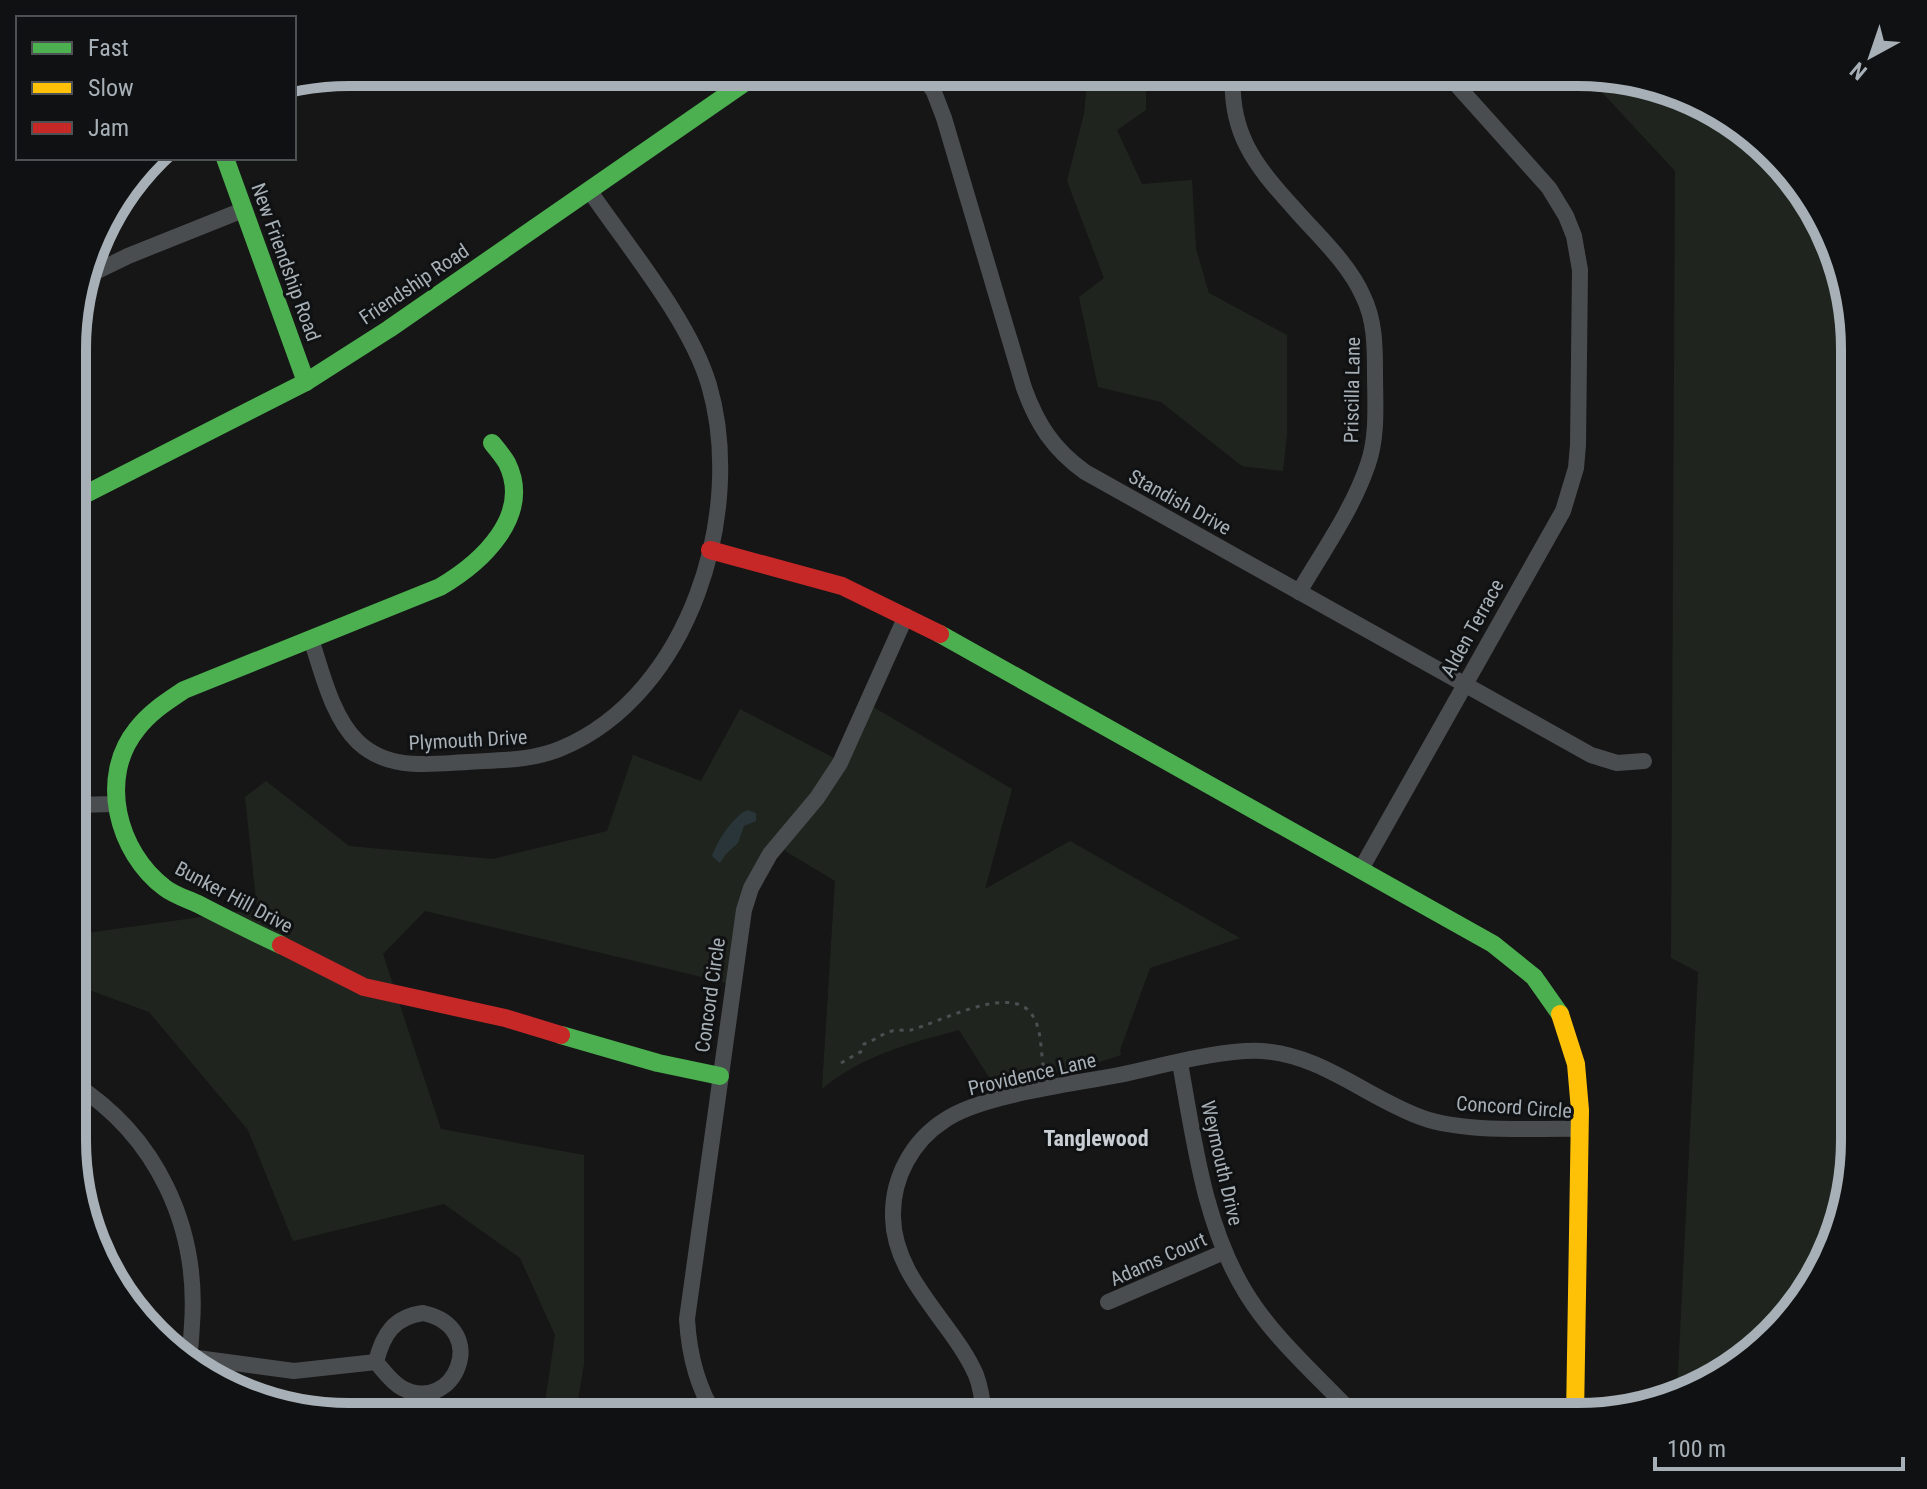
<svg xmlns="http://www.w3.org/2000/svg" width="1927" height="1489" font-family="'Roboto Condensed',sans-serif">
<style>
.green{fill:#1f251e}
.water{fill:#293538}
.lines{fill:none;stroke-linecap:round;stroke-linejoin:round}
.path{stroke:#4c4e51;stroke-width:3;stroke-dasharray:4 6;stroke-linecap:butt}
.street{stroke:#4a4d4f;stroke-width:16}
.fast{stroke:#4caf50;stroke-width:18}
.slow{stroke:#ffc107;stroke-width:18}
.jam{stroke:#c62828;stroke-width:18}
.labels{text-anchor:middle;dominant-baseline:central;stroke-width:6;stroke-linejoin:round;paint-order:stroke}
.street-label{font-size:20px;fill:#a7b0b7;stroke:#101112}
.neighbourhood-label{font-size:22px;font-weight:bold;fill:#c8ced3;stroke:#101112}
.rim{fill:none;stroke:#a7b0b7;stroke-width:10}
</style>
<rect width="100%" height="100%" fill="#161616"/>
<g class="green">
<polygon points="1092,72 1146,72 1146,110 1117,130 1142,184 1192,180 1196,249 1209,293 1287,335 1287,434 1283,471 1242,466 1161,402 1098,387 1079,297 1104,278 1067,181 1084,114 1088,74"/>
<polygon points="1584,73 1595,73 1683,93 1760,141 1827,227 1855,349 1854,1158 1834,1245 1786,1322 1700,1389 1677,1394 1698,972 1671,958 1675,171"/>
<path d="M865 702 1012 789 985 889 1070 841 1240 938 1150 968 1120 1050 1121 1055 1074 1070 1008 1077 992 1082 959 1030C910 1043 861 1056 822 1089L835 881 772 843 727 983 425 911 383 954 441 1129 584 1155V1364L575 1417H543L555 1335 520 1258 444 1204 293 1241 248 1130 149 1012 73 984V935L257 909 245 797 266 781 349 846 493 859 607 831 633 755 701 781 740 709 838 760Z"/>
</g>
<path class="water" d="M747 810 756 813V821L744 826 738 843 726 854 720 863 712 856C718 840 732 818 747 810Z"/>
<g class="lines">
<path class="path" d="M841 1063 862 1051 864 1044C874 1041 883 1033 892 1031 898 1029 905 1031 911 1030 937 1023 1006 986 1029 1011 1043 1026 1040 1052 1044 1070"/>
<g class="street">
<path d="M921 72 934 92 944 118 1024 388C1037 424 1053 449 1085 472L1591 755 1617 763 1644 761"/>
<path d="M1233 72C1229 132 1254 164 1292 206 1316 234 1348 262 1363 296 1375 320 1375 347 1375 373 1375 403 1378 435 1368 464 1353 509 1323 551 1299 592"/>
<polyline points="87,276 128,256 243,210"/>
<path d="M311 639C322 672 332 717 358 742 389 771 429 764 467 762 499 760 532 761 562 748 690 694 746 512 709 385 690 321 628 247 589 190"/>
<polyline points="73,805 116,804"/>
<polyline points="1361,869 1563,511 1576,468 1578,445 1580,270 1574,236 1566,216 1549,188 1446,73"/>
<path d="M1180 1063C1194 1140 1204 1225 1246 1293 1274 1339 1319 1377 1356 1417"/>
<path d="M73 1083C157 1136 199 1227 192 1325 191 1337 191 1350 188 1362"/>
<polyline points="1108,1302 1224,1252"/>
<path d="M423 1313C492 1328 454 1416 402 1388 391 1382 384 1371 376 1362 383 1334 394 1317 423 1313Z"/>
<polyline points="190,1357 294,1371 376,1362"/>
<path d="M716 1417C697 1387 689 1355 687 1319L744 910 751 888 770 854 817 798 840 763 906 616"/>
<path d="M984 1417C983 1403 981 1388 976 1375 953 1322 894 1279 893 1217 892 1178 912 1141 945 1120 981 1095 1073 1084 1119 1075 1162 1066 1220 1049 1262 1051 1323 1055 1367 1098 1423 1118 1465 1133 1533 1128 1579 1129"/>
</g>
<g class="fast">
<polyline points="225,158 306,382"/>
<polyline points="74,500 306,382 389,329 760,72"/>
<polyline points="940,634 1493,944 1534,977 1560,1014"/>
<path d="M281 945C253 932 225 918 198 904 187 899 174 895 165 888 117 852 98 777 137 729 150 712 166 702 184 690L440 587C481 563 533 516 507 463 503 456 497 449 492 443"/>
<polyline points="561,1035 658,1063 720,1076"/>
</g>
<polyline class="slow" points="1560,1014 1576,1064 1580,1110 1575,1417"/>
<g class="jam">
<polyline points="710,550 842,586 940,634"/>
<polyline points="281,945 364,987 505,1018 561,1035"/>
</g>
</g>
<g class="labels">
<g class="street-label">
<text transform="translate(286 262) rotate(70)">New Friendship Road</text>
<text transform="translate(414 284) rotate(-34)">Friendship Road</text>
<text transform="translate(1352 390) rotate(-89)">Priscilla Lane</text>
<text transform="translate(1180 502) rotate(29)">Standish Drive</text>
<text transform="translate(1472 628) rotate(-61)">Alden Terrace</text>
<text transform="translate(468 740) rotate(-3)">Plymouth Drive</text>
<text transform="translate(234 897) rotate(28)">Bunker Hill Drive</text>
<text transform="translate(710 995) rotate(-82)">Concord Circle</text>
<text transform="translate(1032 1074) rotate(-13)">Providence Lane</text>
<text transform="translate(1514 1107) rotate(4)">Concord Circle</text>
<text transform="translate(1222 1163) rotate(77)">Weymouth Drive</text>
<text transform="translate(1158 1259) rotate(-24)">Adams Court</text>
</g>
<g class="neighbourhood-label">
<text x="1096" y="1138">Tanglewood</text>
</g>
</g>
<path d="M0 0H1927V1489H0ZM349 86H1578A263 263 0 0 1 1841 349V1140A263 263 0 0 1 1578 1403H349A263 263 0 0 1 86 1140V349A263 263 0 0 1 349 86Z" fill="#101112" fill-rule="evenodd"/>
<path class="rim" d="M349 86H1578A263 263 0 0 1 1841 349V1140A263 263 0 0 1 1578 1403H349A263 263 0 0 1 86 1140V349A263 263 0 0 1 349 86Z"/>
<rect x="16" y="16" width="280" height="144" fill="#101112" stroke="#4c5154" stroke-width="2"/>
<rect x="32" y="42" width="40" height="12" fill="#4caf50" stroke="#4c5154" stroke-width="2"/>
<text x="88" y="56" font-size="24" fill="#a7b0b7">Fast</text>
<rect x="32" y="82" width="40" height="12" fill="#ffc107" stroke="#4c5154" stroke-width="2"/>
<text x="88" y="96" font-size="24" fill="#a7b0b7">Slow</text>
<rect x="32" y="122" width="40" height="12" fill="#c62828" stroke="#4c5154" stroke-width="2"/>
<text x="88" y="136" font-size="24" fill="#a7b0b7">Jam</text>
<g transform="translate(1871 56) rotate(220)" stroke="#101112" stroke-width="6" paint-order="stroke">
<path d="M0-6L14 30L0 20L-14 30Z" fill="#a7b0b7"/>
<text y="-12" font-size="22" font-weight="bold" text-anchor="middle" fill="#a7b0b7">N</text>
</g>
<path d="M1655 1457v12h248v-12" fill="none" stroke="#a7b0b7" stroke-width="4"/>
<text x="1667" y="1457" font-size="24" fill="#a7b0b7" stroke="#101112" stroke-width="6" paint-order="stroke">100 m</text>
</svg>
